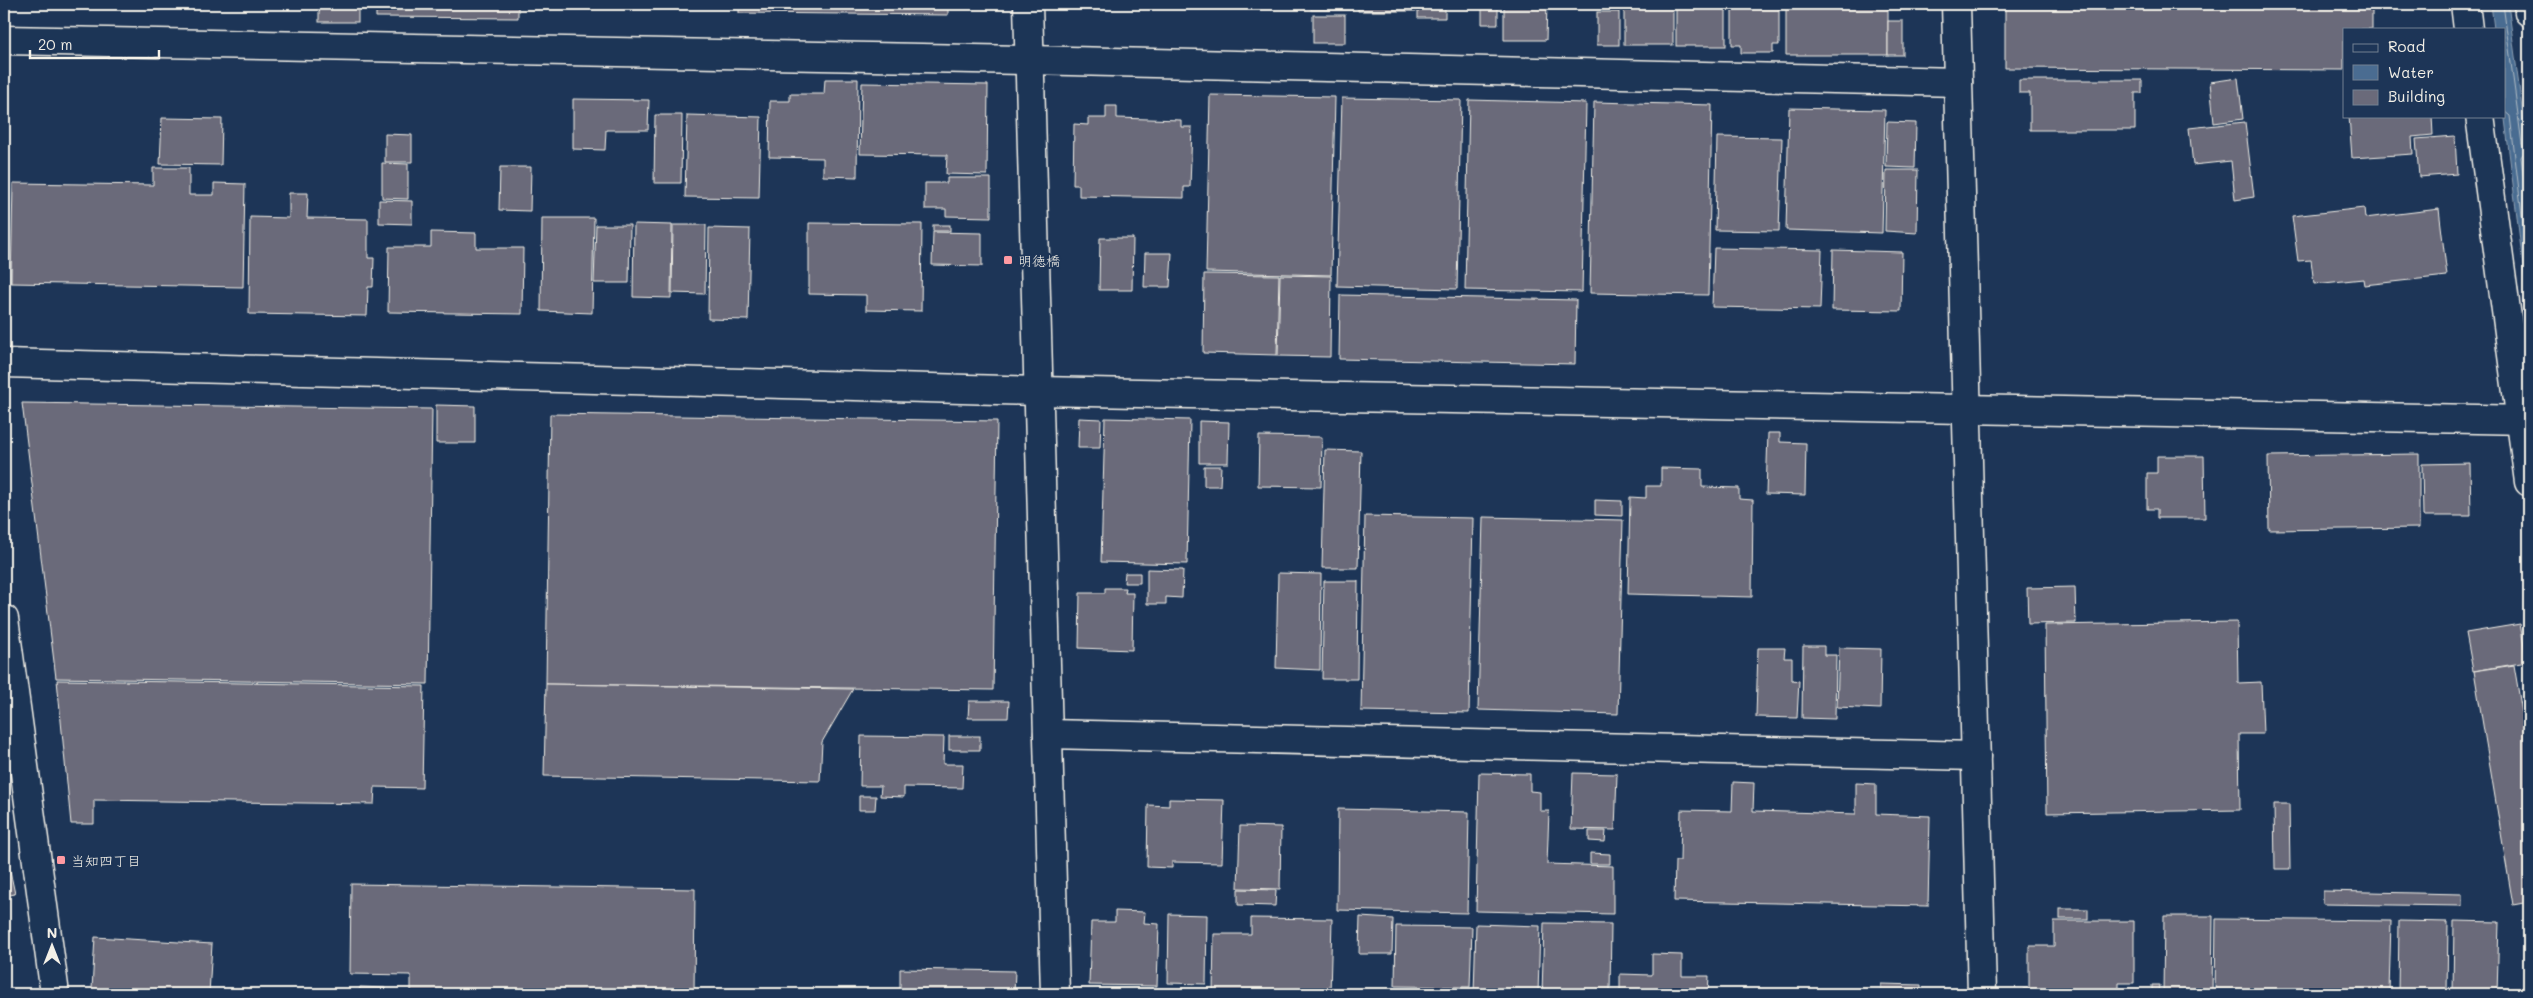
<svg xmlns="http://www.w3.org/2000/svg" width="2533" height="998" font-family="Mali,'Klee One',sans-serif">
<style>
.water{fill:#4a6c91;stroke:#8ea1b4}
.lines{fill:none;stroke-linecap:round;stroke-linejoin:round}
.shore{stroke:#b0bcc5;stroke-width:1}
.building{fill:#6a6a7a;stroke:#f4f1e8}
.street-casing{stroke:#f4f1e8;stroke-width:31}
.street{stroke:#1d3557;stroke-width:28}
.poi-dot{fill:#ff9aa2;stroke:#1d3557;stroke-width:2}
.labels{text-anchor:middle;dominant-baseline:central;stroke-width:4;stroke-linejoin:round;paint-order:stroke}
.poi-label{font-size:14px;fill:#f4f1e8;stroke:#1d3557;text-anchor:start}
</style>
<rect width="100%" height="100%" fill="#1d3557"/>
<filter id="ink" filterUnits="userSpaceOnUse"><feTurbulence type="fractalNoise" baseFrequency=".02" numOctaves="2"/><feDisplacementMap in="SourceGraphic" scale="10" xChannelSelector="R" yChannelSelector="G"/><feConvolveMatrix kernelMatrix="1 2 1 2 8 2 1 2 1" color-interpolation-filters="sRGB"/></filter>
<g filter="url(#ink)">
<polygon class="water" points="2491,4 2508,4 2529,161 2529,314 2504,111 2504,29 2494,29"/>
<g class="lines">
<g class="shore">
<polyline points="2503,4 2522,144 2524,148 2529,149"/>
<polyline points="2504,111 2510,116 2529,273"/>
<polyline points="2529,155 2523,154 2521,157 2529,222"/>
</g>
</g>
<g class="building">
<rect x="319" y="4" width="39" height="18"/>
<polygon points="376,4 518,4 518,18 376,17"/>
<polygon points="739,4 948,4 948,15 739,13"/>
<rect x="1311" y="4" width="41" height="6"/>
<polygon points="1358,4 1463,4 1445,4 1445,18 1418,18 1418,11 1358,11"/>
<rect x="1482" y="4" width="16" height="20"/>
<polygon points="1504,4 1547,4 1546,40 1504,40"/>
<rect x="1624" y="4" width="49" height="41"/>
<rect x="1676" y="4" width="50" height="42"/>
<polygon points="1732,4 1779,4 1779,45 1773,45 1773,53 1741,53 1741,45 1732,45"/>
<rect x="1786" y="4" width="102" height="51"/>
<polygon points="2005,4 2372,4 2372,29 2344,29 2344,70 2005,68"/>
<rect x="1597" y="12" width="22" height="33"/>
<rect x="1313" y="15" width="32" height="28"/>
<rect x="1888" y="21" width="15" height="34"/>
<polygon points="2238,78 2243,119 2214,123 2210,82"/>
<polygon points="825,79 858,79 857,177 823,176 823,158 769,157 770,101 790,101 790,94 824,94"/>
<polygon points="2019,80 2142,80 2142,93 2135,93 2135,130 2030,130 2030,93 2019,93"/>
<polygon points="862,83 988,85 987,175 946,174 947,155 860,154"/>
<polygon points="1210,95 1335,97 1331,275 1206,272"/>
<polygon points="1342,98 1461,100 1457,289 1337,286"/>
<polygon points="573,99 649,100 648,130 606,130 605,150 573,149"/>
<polygon points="1469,100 1586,103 1582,292 1465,290"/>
<polygon points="1594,102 1712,105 1708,295 1590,293"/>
<polygon points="1106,106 1117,106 1117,118 1181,120 1181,127 1192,127 1190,187 1184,187 1184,198 1079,196 1079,185 1073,185 1074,124 1088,125 1088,118 1106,118"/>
<polygon points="1789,108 1885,110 1882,233 1786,230"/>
<polygon points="655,115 682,115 681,183 654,183"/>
<polygon points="687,115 761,117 759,198 685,197"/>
<polygon points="2349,116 2432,116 2433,135 2412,137 2413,154 2352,158"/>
<polygon points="162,118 222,119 221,165 160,164"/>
<polygon points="1887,122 1916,123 1915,168 1886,167"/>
<polygon points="2245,122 2254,197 2235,200 2231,161 2193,165 2189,128"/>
<polygon points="385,134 412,135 412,162 385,162"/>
<polygon points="2455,136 2457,174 2419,177 2416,139"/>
<polygon points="1717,137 1782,138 1779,231 1715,230"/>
<polygon points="382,163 408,164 408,199 382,198"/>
<polygon points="500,167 531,167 530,211 499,210"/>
<polygon points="153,168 189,168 189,195 214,195 214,183 245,184 243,287 11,283 13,183 153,185"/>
<polygon points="1886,170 1918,170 1917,233 1885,231"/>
<polygon points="947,178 991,178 991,217 946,216 946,209 925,209 925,183 947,183"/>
<polygon points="289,193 308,193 307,218 368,219 368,258 374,258 373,287 368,287 367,316 249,314 250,217 289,218"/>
<polygon points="379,200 412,201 412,224 379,223"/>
<polygon points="2364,208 2365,218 2439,209 2447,276 2364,285 2363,279 2314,284 2311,260 2298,261 2292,216"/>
<polygon points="542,218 594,218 592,313 541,311"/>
<polygon points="809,223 922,224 921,311 866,310 866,295 809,294"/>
<polygon points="634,224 672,225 671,298 633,297"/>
<polygon points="596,225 630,225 629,283 594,283"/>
<polygon points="673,225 706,225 705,294 672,293"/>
<rect x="933" y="225" width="17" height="6"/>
<polygon points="709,228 750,229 748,320 708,319"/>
<polygon points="431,232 476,233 476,248 523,248 522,314 388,312 389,247 431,247"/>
<polygon points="933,232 982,233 982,266 932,265"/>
<polygon points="1100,238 1133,238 1132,290 1099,290"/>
<polygon points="1714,248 1822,250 1820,309 1712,307"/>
<polygon points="1833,250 1902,252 1901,311 1832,310"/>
<polygon points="1145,253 1172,253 1170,287 1144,287"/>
<polygon points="1204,274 1279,275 1277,355 1203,353"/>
<polygon points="1280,275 1331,276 1330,357 1278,356"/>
<polygon points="1340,295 1576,300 1575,364 1339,359"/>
<polygon points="22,403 432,409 428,684 56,678"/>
<polygon points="436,405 475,406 475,443 436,443"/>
<polygon points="550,414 997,421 993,690 546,684"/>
<polygon points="1079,418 1101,419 1100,448 1078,448"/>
<polygon points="1105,418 1190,420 1187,564 1101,562"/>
<polygon points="1199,421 1229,422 1228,463 1199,463"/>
<polygon points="1768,433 1780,433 1780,442 1806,443 1805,495 1766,494"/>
<polygon points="1259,436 1322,437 1321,487 1258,486"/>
<polygon points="1325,450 1361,451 1358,568 1322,568"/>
<polygon points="2419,454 2419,528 2269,530 2268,456"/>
<polygon points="2157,456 2204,456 2205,518 2157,518 2157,509 2147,509 2147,473 2157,473"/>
<polygon points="2470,463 2471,516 2423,516 2422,464"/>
<polygon points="1204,466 1221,466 1220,486 1204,486"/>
<polygon points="1661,468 1702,469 1702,487 1739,488 1739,499 1753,500 1752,597 1628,594 1630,497 1646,498 1646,486 1661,486"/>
<polygon points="1595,500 1622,501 1622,516 1595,515"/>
<polygon points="1365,516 1473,518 1469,713 1361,711"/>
<polygon points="1483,517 1623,520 1618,714 1478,710"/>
<polygon points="1147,569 1183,570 1182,598 1166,597 1166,604 1147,604"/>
<polygon points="1125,573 1140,573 1140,583 1124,583"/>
<polygon points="1278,573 1321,574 1320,670 1276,668"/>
<polygon points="1324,581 1358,581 1357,679 1322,679"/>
<polygon points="2075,587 2076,623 2028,624 2027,588"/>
<polygon points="1105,588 1126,588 1125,593 1133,593 1132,650 1079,648 1080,593 1105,593"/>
<polygon points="2237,622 2238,683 2261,682 2263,734 2239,734 2240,810 2047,813 2045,625"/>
<polygon points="2520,624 2527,662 2473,671 2466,633"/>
<polygon points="1803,646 1824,646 1824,655 1836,655 1835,719 1802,718"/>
<polygon points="1758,648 1785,648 1784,658 1792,658 1792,680 1799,681 1797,718 1756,717"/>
<polygon points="1839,648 1881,649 1880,709 1837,707"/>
<polygon points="2514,665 2529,754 2529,902 2513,905 2474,671"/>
<polygon points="57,680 424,686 422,788 375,787 374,804 94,800 94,824 71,824"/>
<polygon points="546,684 853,689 822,742 820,781 544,776"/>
<polygon points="969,701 1009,701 1008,718 968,718"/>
<polygon points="861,736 944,737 943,764 963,764 962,788 904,787 904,797 880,796 881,786 860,786"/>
<rect x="949" y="736" width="31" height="14"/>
<polygon points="1479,773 1530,774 1530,791 1540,792 1540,811 1549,811 1547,864 1613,866 1613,914 1476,911"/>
<polygon points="1573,773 1617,774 1615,830 1571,829"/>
<polygon points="1733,782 1754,783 1753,811 1856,814 1856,783 1876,784 1876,814 1930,816 1928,906 1674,901 1675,861 1680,861 1681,810 1732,811"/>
<polygon points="859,796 876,796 875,810 859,810"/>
<polygon points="1169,799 1224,800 1222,863 1172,862 1172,868 1147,867 1148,805 1169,806"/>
<polygon points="2274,804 2289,804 2290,869 2275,869"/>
<polygon points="1338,809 1469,812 1467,913 1337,910"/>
<polygon points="1240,826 1281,827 1280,889 1238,888"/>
<polygon points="1589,831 1606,831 1605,842 1589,841"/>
<polygon points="4,843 15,894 4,896"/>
<polygon points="1590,853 1610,854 1610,864 1590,864"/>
<polygon points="351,884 695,889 694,994 411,994 411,975 350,974"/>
<polygon points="1238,889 1276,890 1275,906 1238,905"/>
<polygon points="2323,891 2462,894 2462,906 2323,904"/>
<rect x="2060" y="909" width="28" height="10"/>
<polygon points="1115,911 1145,912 1144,923 1159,924 1157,986 1089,985 1091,922 1115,922"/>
<polygon points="1169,914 1207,915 1206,984 1168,983"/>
<polygon points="2164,916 2213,916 2212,994 2163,994"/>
<polygon points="1360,917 1393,919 1392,954 1359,954"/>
<polygon points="1251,918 1332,919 1330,994 1213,994 1214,934 1251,934"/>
<polygon points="2216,919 2391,921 2389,992 2243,990 2242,994 2215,994"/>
<polygon points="2054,921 2134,921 2134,983 2119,983 2119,994 2023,994 2023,989 2029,989 2029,946 2054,946"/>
<polygon points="2399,921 2448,922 2447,993 2398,994"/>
<polygon points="2454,921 2499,922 2497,994 2453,994"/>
<polygon points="1544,923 1611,924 1610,994 1542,994"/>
<polygon points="1476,924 1540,926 1538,994 1474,994"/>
<polygon points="1396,926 1472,927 1470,987 1395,986"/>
<polygon points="95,937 212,944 209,994 92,989"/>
<polygon points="1652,954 1682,955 1682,976 1709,976 1708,994 1620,994 1620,974 1652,975"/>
<polygon points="900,969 1015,971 1014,994 900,994"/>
<polygon points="4,972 8,994 4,994"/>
<polygon points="1881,984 1921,985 1921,994 1840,994 1840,991 1881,991"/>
<polygon points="2152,985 2160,985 2159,994 2152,994"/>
<polygon points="360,987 385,988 385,994 359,994"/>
<polygon points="1395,989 1470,990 1470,994 1395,994"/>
</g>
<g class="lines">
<defs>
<g id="street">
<polyline points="1028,4 1055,994"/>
<polyline points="1956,4 1982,994"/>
<polyline points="2465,4 2468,29"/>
<polyline points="2528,4 2529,12"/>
<polyline points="4,40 1029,60 1958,82"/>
<polyline points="2480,116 2529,482"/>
<polyline points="4,363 1038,391 2529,420"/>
<polyline points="4,619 55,994"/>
<polyline points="1048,734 1976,756"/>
</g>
</defs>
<use href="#street" class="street-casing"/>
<use href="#street" class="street"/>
</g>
</g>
<g class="poi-dot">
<rect x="1003" y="255" width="10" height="10" rx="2.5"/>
<rect x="56" y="855" width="10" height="10" rx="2.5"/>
</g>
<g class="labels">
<g class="poi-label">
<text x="1018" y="260">明徳橋</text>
<text x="71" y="860">当知四丁目</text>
</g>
</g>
<rect width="2533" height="998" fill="none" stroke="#1d3557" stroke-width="20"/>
<rect x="10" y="10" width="2513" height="978" fill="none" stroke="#f4f1e8" stroke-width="2" filter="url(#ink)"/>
<rect x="2343" y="28" width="162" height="90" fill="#1d3557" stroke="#738091"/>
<rect x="2353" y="44" width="25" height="8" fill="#1d3557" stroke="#738091"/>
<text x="2388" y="52" font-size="15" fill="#f4f1e8">Road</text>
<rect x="2353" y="65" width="25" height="15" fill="#4a6c91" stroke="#738091"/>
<text x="2388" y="78" font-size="15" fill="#f4f1e8">Water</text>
<rect x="2353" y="90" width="25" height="15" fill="#6a6a7a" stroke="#738091"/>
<text x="2388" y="102" font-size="15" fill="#f4f1e8">Building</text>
<g transform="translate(52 946)" stroke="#1d3557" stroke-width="4" paint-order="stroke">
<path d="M0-4L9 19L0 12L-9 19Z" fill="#f4f1e8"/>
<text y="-8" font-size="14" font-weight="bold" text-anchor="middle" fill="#f4f1e8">N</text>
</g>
<path d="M30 50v8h129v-8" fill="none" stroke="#f4f1e8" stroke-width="2.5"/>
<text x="38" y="50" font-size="15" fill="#f4f1e8" stroke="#1d3557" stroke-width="4" paint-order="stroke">20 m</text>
</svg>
